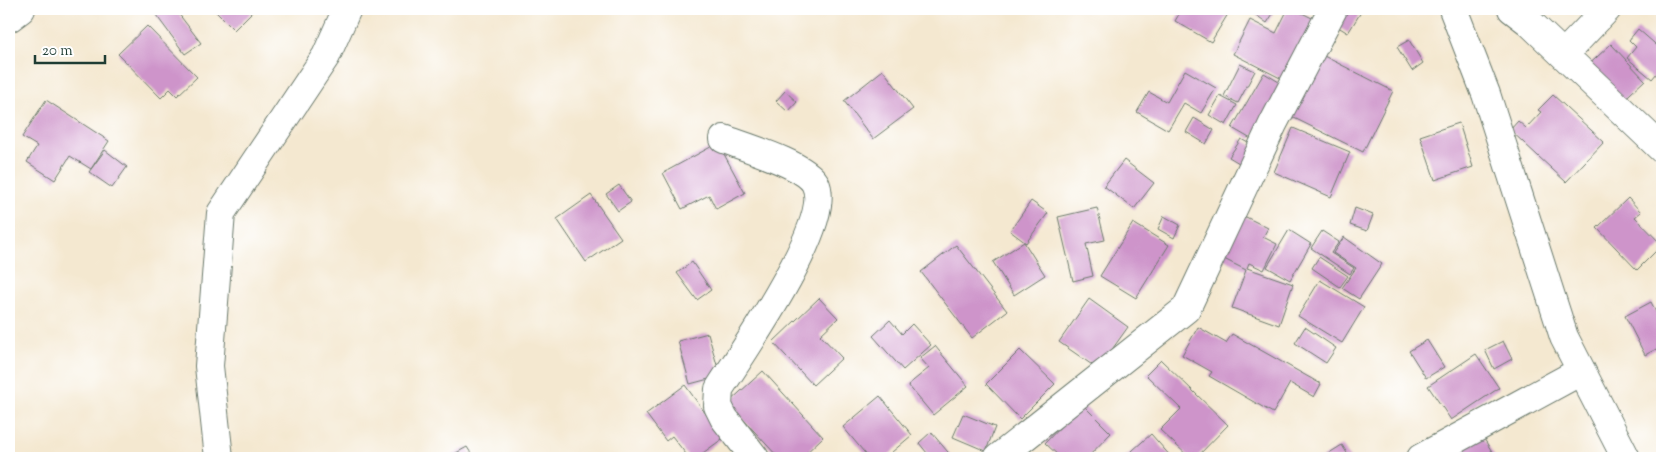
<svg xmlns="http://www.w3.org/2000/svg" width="1671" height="467" font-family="'Sorts Mill Goudy',serif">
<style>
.building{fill:#ce94ca}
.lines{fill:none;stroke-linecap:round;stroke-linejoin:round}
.street-casing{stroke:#6a796b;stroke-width:30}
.primary-casing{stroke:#6a796b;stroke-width:30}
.street{stroke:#fff;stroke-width:28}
.primary{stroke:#fff;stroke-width:28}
</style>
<rect width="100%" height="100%" fill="#fff"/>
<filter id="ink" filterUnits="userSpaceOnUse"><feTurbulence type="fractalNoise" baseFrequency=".02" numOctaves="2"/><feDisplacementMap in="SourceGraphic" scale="10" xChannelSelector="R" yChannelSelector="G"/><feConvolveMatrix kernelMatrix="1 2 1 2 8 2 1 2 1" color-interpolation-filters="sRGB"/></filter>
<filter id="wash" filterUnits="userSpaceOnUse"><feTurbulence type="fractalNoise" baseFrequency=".0096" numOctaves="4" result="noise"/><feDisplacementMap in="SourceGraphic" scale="20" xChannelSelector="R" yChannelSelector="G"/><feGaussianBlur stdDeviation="1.12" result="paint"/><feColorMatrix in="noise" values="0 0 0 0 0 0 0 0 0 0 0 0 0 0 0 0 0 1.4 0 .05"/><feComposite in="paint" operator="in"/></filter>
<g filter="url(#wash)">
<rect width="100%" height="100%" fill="#f4e8d0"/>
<g id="blocks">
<g class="building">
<polygon points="164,9 175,9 201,43 185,54 156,15"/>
<polygon points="213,9 255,9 234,30"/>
<polygon points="1182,9 1231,9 1211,42 1175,21"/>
<polygon points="1248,9 1276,9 1267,23"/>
<polygon points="1288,9 1294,9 1316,20 1286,81 1233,54 1250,20 1276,33"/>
<polygon points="1345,9 1356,9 1361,12 1348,33 1335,25"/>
<polygon points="147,26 197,77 177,96 170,89 161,98 118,54"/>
<polygon points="1638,29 1662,50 1662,67 1652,79 1627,58 1636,47 1629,40"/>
<polygon points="1409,40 1423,63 1412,71 1397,47"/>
<polygon points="1611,44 1645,80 1616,107 1582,71"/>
<polygon points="1316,52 1393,91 1363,152 1286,114"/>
<polygon points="1240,64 1255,71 1238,103 1224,96"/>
<polygon points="883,70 913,109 873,139 844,101"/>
<polygon points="1185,70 1216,88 1201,113 1184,103 1168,130 1137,112 1149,92 1167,102"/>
<polygon points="1264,73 1284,85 1251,139 1232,128"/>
<polygon points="785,91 797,102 788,112 776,101"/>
<polygon points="1553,95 1604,142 1566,182 1510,130 1518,121 1526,128 1541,112 1538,110"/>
<polygon points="1220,96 1237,105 1226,125 1209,115"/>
<polygon points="46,100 109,141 91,169 70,156 55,180 27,162 37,146 22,137"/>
<polygon points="1194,118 1214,130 1206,144 1186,132"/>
<polygon points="1459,123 1473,167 1435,180 1420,136"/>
<polygon points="1293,128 1350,152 1331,197 1274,172"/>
<polygon points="1241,139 1255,147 1244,166 1229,157"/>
<polygon points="718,143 745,193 716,209 709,195 682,209 663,173"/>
<polygon points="105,150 127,167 112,188 89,172"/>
<polygon points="1124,160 1154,183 1134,209 1104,186"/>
<polygon points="619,185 631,202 618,211 606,194"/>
<polygon points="591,195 621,238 586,262 557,219"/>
<polygon points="1628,198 1641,212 1635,217 1662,245 1637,270 1597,228"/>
<polygon points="1031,201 1048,213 1026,243 1010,231"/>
<polygon points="1097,208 1105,240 1086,244 1093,276 1073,281 1058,217"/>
<polygon points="1355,208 1373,215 1367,231 1350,225"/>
<polygon points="1240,214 1268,228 1263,237 1277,244 1264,270 1249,263 1247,268 1293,284 1279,325 1232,308 1246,270 1218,256"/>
<polygon points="1164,216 1180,225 1174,238 1158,229"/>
<polygon points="1133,223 1169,245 1136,298 1100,276"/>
<polygon points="1289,230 1311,244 1290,280 1267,267"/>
<polygon points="1322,231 1339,242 1331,253 1354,268 1350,274 1311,248"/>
<polygon points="1344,237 1382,264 1359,299 1342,288 1356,268 1333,253"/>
<polygon points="1024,242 1045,275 1014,295 993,262"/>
<polygon points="956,245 1007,311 972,338 921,272"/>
<polygon points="1319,257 1348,276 1340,287 1312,268"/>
<polygon points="692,262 711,290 697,300 677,273"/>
<polygon points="1320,280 1364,307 1342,343 1298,316"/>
<polygon points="819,298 838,318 820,335 842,358 813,385 773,342"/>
<polygon points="1089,299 1128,327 1098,369 1059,342"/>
<polygon points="1651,302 1662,324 1662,346 1645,355 1625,316"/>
<polygon points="890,320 902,334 912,324 931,345 903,370 873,336"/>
<polygon points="1198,327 1226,343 1232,334 1321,384 1314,397 1290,383 1273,413 1209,376 1212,372 1182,355"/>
<polygon points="1305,327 1336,348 1326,363 1295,343"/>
<polygon points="708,333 720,376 690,384 678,341"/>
<polygon points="1427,340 1444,367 1426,378 1409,351"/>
<polygon points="1503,341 1512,359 1494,369 1485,350"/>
<polygon points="935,346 968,386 933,415 908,385 929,368 920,358"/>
<polygon points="1020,350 1055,384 1020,419 986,384"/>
<polygon points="1476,354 1499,388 1451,420 1428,386"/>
<polygon points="1161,360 1228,425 1196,458 1190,458 1160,430 1181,409 1146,375"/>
<polygon points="763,371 823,437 801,458 779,458 728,403"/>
<polygon points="685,385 708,417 729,434 696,458 689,458 672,436 666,441 646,414"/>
<polygon points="880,396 912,435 885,458 869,458 843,427"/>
<polygon points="1082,404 1111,433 1087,458 1061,458 1045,443"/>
<polygon points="963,414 995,427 986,451 953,437"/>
<polygon points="931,432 953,458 931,458 919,443"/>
<polygon points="1151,434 1172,458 1124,458"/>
<polygon points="1481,434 1496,458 1451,458 1449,455"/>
<polygon points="1342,445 1350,458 1321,458"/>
<polygon points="467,447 474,458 447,458"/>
</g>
</g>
</g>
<g filter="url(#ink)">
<use href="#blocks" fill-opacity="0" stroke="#6a796b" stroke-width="1"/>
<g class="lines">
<defs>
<g id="street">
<polyline points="1453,9 1486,94 1564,337 1626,458"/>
<polyline points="1512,9 1529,22 1662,149"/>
<polyline points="1564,54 1607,9"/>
<path d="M724 139C745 147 804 164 815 183 835 221 742 353 719 389L718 406 724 418 755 458"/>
<polyline points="219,458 209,366 221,213 326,56 347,9"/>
<polyline points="998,458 1186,309 1273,124 1333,9"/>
<polyline points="1421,458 1581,371"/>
</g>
<polyline id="primary" points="9,18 21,9"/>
</defs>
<use href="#street" class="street-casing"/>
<use href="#primary" class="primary-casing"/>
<use href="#street" class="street"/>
<use href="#primary" class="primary"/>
</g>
</g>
<rect width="1671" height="467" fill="none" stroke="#fff" stroke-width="30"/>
<path d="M35 55v8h70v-8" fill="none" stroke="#1f3d34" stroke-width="2.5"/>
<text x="42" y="55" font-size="15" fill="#1f3d34" stroke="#ffffff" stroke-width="4" paint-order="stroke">20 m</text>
</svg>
